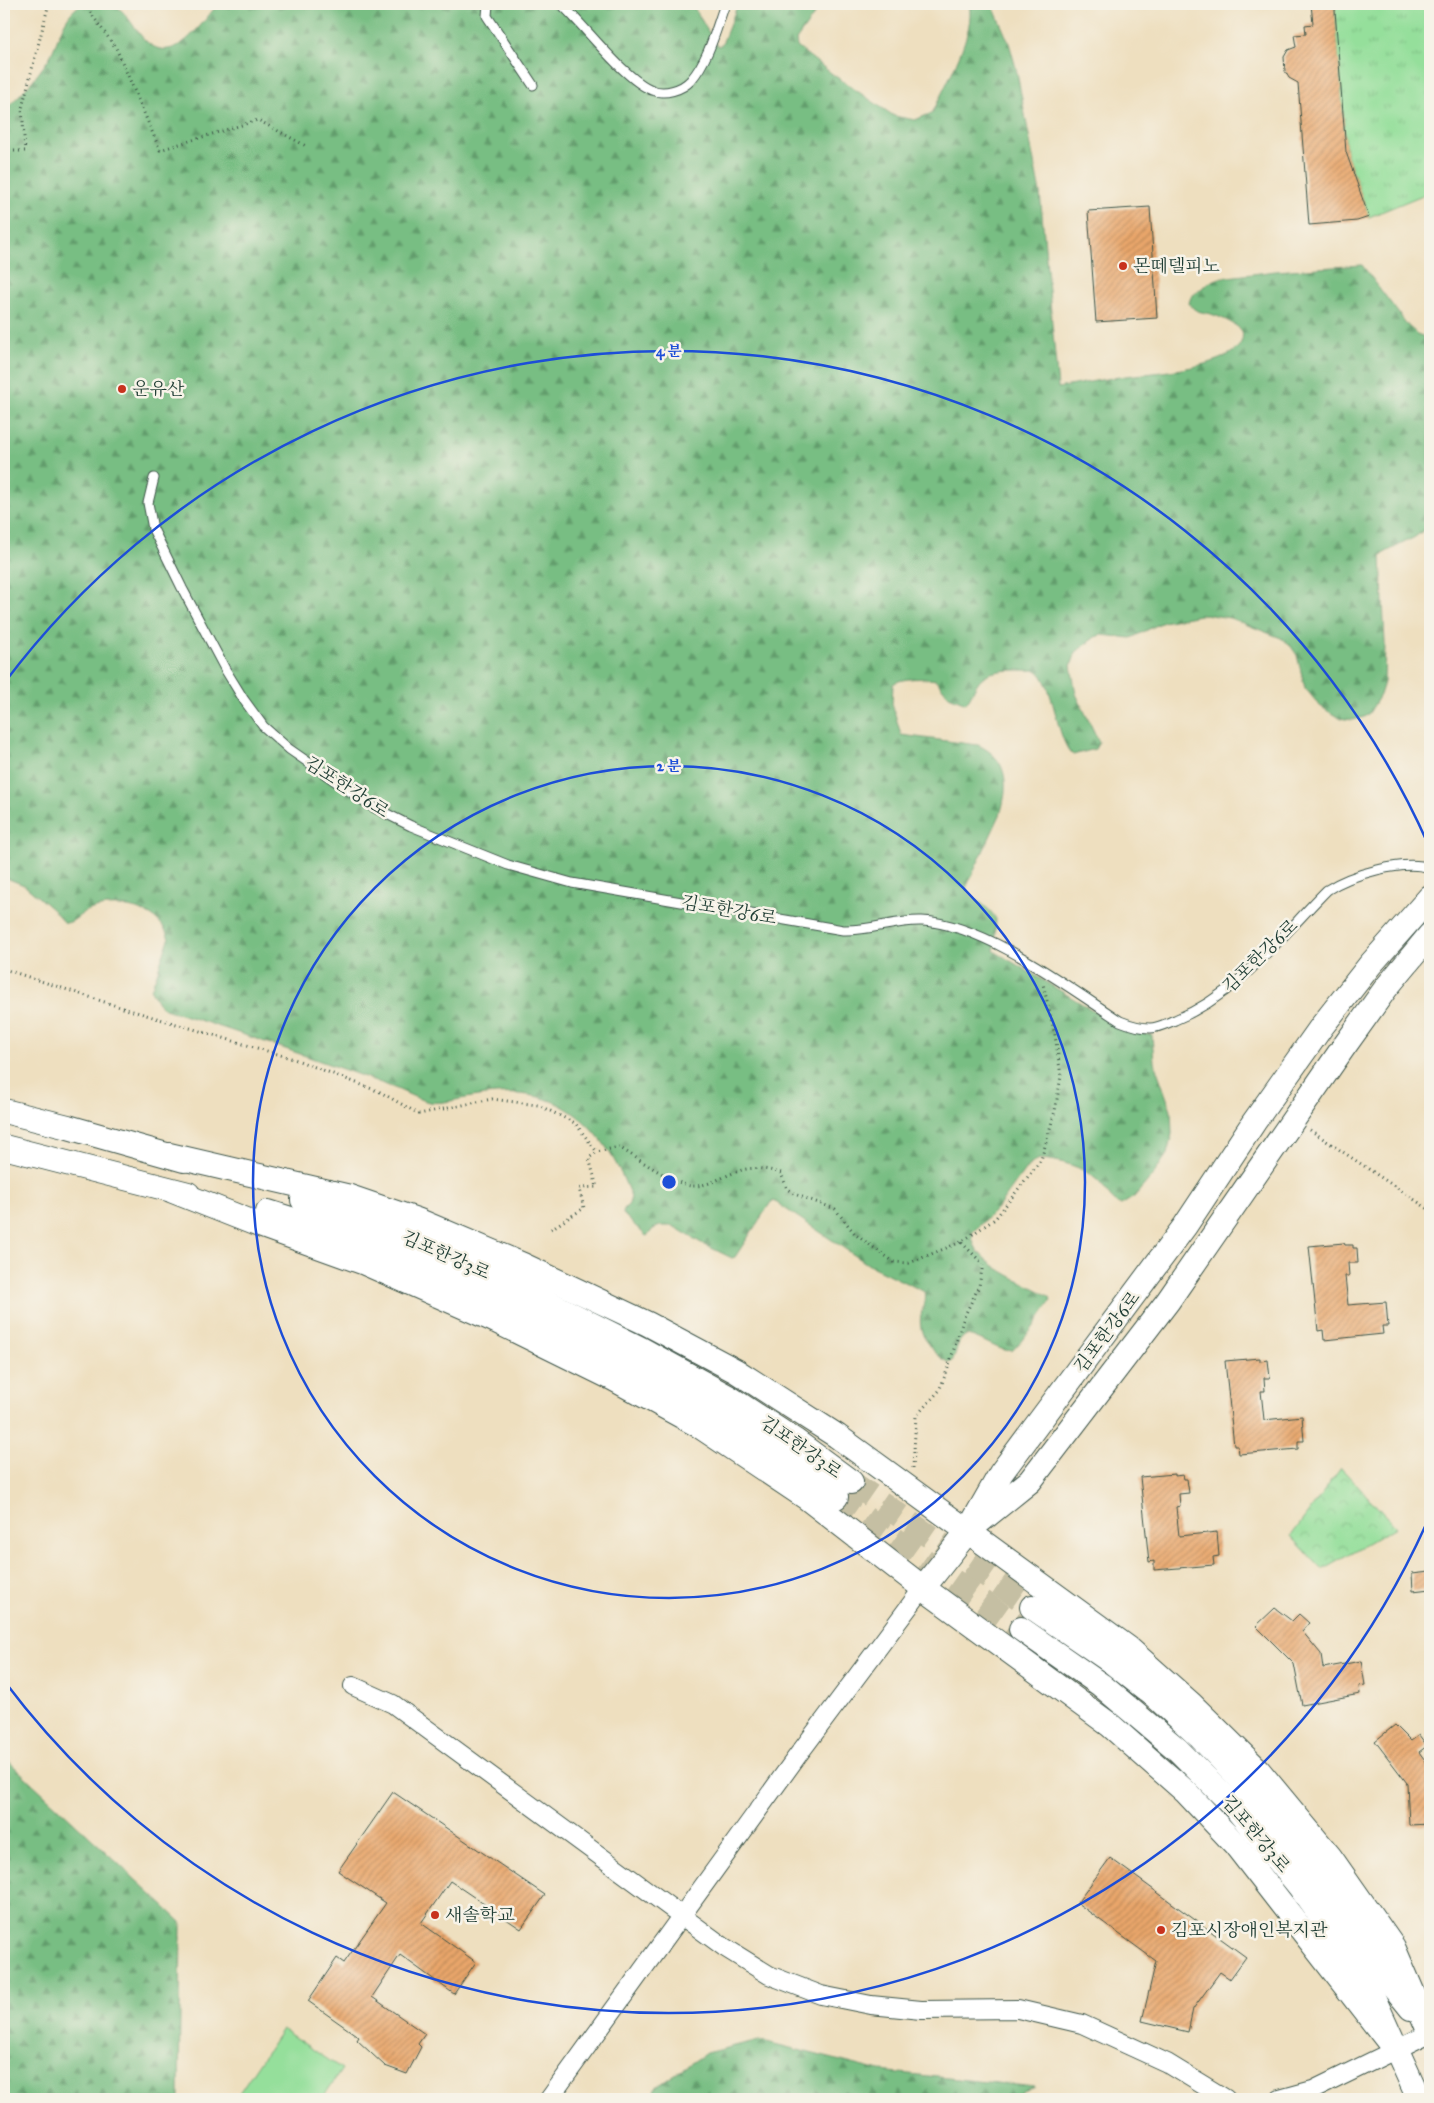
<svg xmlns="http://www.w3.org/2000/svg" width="1434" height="2103" font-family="'IM FELL Great Primer','Noto Serif KR',serif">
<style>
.grass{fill:url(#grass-tufts);stroke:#5a8e68}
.forest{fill:url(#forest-firs);stroke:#4c7e5c}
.park{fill:url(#park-crowns);stroke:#5a8e68}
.pitch{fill:#95df9b;stroke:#5a8e68}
.building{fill:url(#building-hatch)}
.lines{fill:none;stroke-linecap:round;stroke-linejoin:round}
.secondary-tunnel{stroke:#c5bfa3;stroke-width:24;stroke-dasharray:24 12;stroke-linecap:butt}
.lane-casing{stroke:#3e5549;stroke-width:11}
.street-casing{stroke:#3e5549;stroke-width:20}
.secondary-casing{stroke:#3e5549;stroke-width:26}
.path{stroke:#3e5549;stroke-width:3;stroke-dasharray:1 4;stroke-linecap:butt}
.lane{stroke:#fff;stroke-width:9}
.street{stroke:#fff;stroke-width:18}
.secondary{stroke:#fff;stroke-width:24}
.ring{fill:none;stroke:#1d4ed8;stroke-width:2.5}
.poi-dot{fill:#c8321e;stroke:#f7f3e8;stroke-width:2}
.labels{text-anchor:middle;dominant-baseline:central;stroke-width:5;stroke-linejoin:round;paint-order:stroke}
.poi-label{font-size:18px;fill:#1f3d34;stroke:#f7f3e8;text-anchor:start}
.street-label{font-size:18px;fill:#1f3d34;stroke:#f7f3e8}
.centre{fill:#1d4ed8;stroke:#f7f3e8;stroke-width:2.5}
.ring-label{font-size:15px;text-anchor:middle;font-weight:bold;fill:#1d4ed8;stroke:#f7f3e8;stroke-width:5;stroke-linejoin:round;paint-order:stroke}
</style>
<defs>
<pattern id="grass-tufts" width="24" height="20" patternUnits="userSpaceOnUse" patternTransform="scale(1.25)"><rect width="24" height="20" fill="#95df9b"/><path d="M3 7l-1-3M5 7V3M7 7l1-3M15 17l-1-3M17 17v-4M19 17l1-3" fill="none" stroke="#80c086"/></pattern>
<pattern id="forest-firs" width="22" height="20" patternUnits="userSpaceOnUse" patternTransform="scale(1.25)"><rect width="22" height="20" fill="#78be83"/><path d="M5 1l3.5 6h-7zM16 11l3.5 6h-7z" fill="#629c6c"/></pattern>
<pattern id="park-crowns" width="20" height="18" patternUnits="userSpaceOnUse" patternTransform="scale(1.25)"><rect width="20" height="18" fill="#95df9b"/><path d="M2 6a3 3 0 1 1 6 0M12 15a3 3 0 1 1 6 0" fill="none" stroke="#80c086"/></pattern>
<pattern id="building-hatch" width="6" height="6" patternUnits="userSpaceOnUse" patternTransform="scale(1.25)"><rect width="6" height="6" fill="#e9a66a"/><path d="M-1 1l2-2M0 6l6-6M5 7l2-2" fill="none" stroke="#bc8858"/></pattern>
</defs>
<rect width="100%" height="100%" fill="#f7f3e8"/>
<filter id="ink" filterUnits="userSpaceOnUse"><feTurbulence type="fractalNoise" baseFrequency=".02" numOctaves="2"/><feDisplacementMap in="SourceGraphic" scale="10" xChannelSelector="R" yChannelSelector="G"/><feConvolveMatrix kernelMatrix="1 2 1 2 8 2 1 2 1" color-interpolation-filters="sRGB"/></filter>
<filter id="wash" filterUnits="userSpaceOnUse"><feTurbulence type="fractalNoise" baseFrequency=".0096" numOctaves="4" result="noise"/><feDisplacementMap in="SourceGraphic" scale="20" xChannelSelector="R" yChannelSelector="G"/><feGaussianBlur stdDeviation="1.12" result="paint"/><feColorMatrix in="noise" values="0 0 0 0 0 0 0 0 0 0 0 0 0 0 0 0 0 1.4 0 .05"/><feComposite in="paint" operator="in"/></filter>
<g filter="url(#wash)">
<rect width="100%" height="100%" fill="#eedfbf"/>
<polygon class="grass" points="1336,4 1430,4 1430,192 1369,217 1346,152 1335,11"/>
<g class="forest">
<path d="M82 4C90 4 105 1 113 4 123 9 132 24 139 33 169 74 198 28 218 4H692L715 43 718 46 722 44 738 4H822L796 40 797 47 835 76 894 116 915 120 932 113 935 108C947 81 976 32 969 4H992L1009 43 1016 68 1040 193 1058 388C1080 384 1103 379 1126 376 1148 373 1251 368 1242 331 1236 324 1223 318 1214 315 1204 311 1195 314 1189 303L1191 297 1203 287 1212 281 1220 278 1276 271 1362 265 1408 326 1417 334 1430 339V525L1415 537 1384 553 1381 557 1385 644 1384 682 1380 695 1369 713 1364 717 1353 720 1339 718 1320 706 1305 688 1297 655 1290 645 1281 638 1230 618 1205 614 1163 622 1131 638 1101 635 1095 637 1076 652 1071 666 1076 694 1099 742 1095 749 1073 755C1056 742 1054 680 1036 670 1021 671 992 667 981 679 974 686 972 696 966 703L949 696 936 680C924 678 902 677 893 684L892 704 901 735 978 745C1009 759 1009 786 1000 815L966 888C973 901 990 906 996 919L994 951 1119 1026 1135 1033 1152 1035 1154 1062 1171 1110 1172 1134 1167 1154 1153 1175 1134 1197 1121 1205C1110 1201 1105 1187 1097 1180 1082 1166 1059 1160 1039 1159L1028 1166 999 1206 972 1233C971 1265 1028 1282 1050 1297L1051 1301 1032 1329 1013 1350C1002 1354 980 1336 966 1335 954 1342 959 1355 950 1363 933 1354 917 1336 921 1315 923 1307 927 1300 925 1292L869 1265 774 1201 771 1202 735 1257 732 1258 703 1244 673 1226H660L653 1229 647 1236 645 1235 623 1214 624 1209 629 1204 631 1197C617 1160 598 1126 562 1106 533 1090 498 1092 466 1098 453 1100 442 1104 429 1102 418 1099 408 1094 397 1089 382 1083 367 1078 351 1072 290 1050 228 1029 165 1009L158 1003 151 990 169 939C161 907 115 900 89 910 80 913 74 923 65 923L52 909 24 885 4 877V110C20 96 36 78 48 60 60 41 61 16 82 4Z"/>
<polygon points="4,1757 181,1922 179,2099 4,2099"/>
<polygon points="759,2040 880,2071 1035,2087 1008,2099 652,2099 655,2088 706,2053"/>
</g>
<polygon class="park" points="1341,1468 1396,1527 1322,1569 1291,1536"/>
<polygon class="pitch" points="282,2029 342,2069 322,2099 235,2099"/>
<g id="blocks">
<g class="building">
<polygon points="1311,4 1336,4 1335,11 1346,152 1369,217 1357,221 1309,225 1298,83 1289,78 1285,71 1284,57 1288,50 1296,47 1294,35 1306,34 1305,25 1313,24"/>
<polygon points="1150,207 1157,318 1096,322 1088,211"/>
<polygon points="1344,1243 1345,1245 1353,1245 1353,1248 1357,1248 1358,1263 1348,1263 1349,1276 1345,1276 1348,1305 1386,1302 1388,1326 1382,1326 1383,1334 1324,1340 1323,1330 1318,1331 1309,1246"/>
<polygon points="1260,1358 1260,1361 1268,1360 1270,1378 1264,1378 1265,1391 1261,1391 1264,1420 1302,1416 1304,1441 1298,1441 1298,1449 1239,1454 1238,1446 1234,1446 1225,1361"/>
<polygon points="1175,1474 1175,1476 1183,1475 1184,1479 1187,1479 1189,1493 1179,1494 1180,1506 1176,1507 1179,1536 1217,1532 1219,1556 1213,1557 1214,1565 1154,1570 1154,1561 1149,1562 1140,1477"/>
<polygon points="1430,1571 1430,1589 1413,1591 1412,1573"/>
<polygon points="1275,1608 1292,1621 1299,1614 1309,1623 1302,1631 1321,1654 1323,1668 1361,1661 1365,1685 1359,1686 1360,1694 1302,1705 1294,1664 1256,1626"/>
<polygon points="1395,1725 1411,1741 1419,1735 1427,1746 1419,1752 1430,1767 1430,1824 1409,1825 1407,1783 1375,1741"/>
<polygon points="393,1792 545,1895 521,1929 450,1881 421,1923 476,1962 454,1994 400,1955 372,1997 425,2034 418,2044 421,2047 407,2074 385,2066 357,2040 359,2037 308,2001 337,1958 344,1963 386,1903 338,1871"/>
<polygon points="1110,1858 1246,1957 1230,1979 1220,1972 1193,2009 1188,2032 1142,2021 1156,1961 1077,1903"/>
</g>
</g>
</g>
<g filter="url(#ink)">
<use href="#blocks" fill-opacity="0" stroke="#3e5549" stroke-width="1"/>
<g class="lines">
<g class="secondary-tunnel">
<polyline points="851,1482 1032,1607"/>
<polyline points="836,1497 1021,1629"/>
</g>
<defs>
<g id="lane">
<polyline points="488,4 487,16 533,85"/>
<path d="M561 4C585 26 625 80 652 90 664 95 682 90 691 80 709 59 716 29 725 4"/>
<path d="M154 478 148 503 153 529 182 588 225 669 244 700 263 726 289 749 371 806 411 826 508 865 572 883 843 930C871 931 895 920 922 921 985 924 1068 987 1120 1021 1130 1025 1139 1028 1150 1028 1158 1028 1167 1023 1175 1020 1239 994 1280 937 1327 890 1350 875 1403 859 1430 868"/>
</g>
<g id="street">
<polyline points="353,1686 393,1704 724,1947 769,1975 821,1995 871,2005 921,2010 1018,2009 1082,2024 1167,2063 1226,2099"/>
<polyline points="549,2099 798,1755 923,1588"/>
<polyline points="1280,2099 1313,2090 1430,2033"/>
</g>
<g id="secondary">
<polyline points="4,1111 68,1127 184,1160"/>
<polyline points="4,1147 188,1194"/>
<polyline points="169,1155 350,1197 417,1220 523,1265 648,1324 736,1371 837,1436 1128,1648 1192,1705 1258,1770 1330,1857 1393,1947 1430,2033"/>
<polyline points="173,1191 254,1223 365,1263 492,1319 614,1379 698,1425 807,1498 923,1588 1110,1725 1186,1792 1235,1844 1396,2051"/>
<polyline points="303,1200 431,1247 529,1293 641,1349 730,1398 794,1440 851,1482"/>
<polyline points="268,1212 351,1238 422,1265 510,1305 628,1365 716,1413 760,1442 836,1497"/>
<polyline points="979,1522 1030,1481 1168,1301 1343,1048 1386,988 1430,935"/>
<polyline points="923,1588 968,1531 1001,1473 1185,1226 1254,1122 1322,1026 1370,965 1430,897"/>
<polyline points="1032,1607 1112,1662 1155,1696 1199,1736 1245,1784 1291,1839 1341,1906 1382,1972 1411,2008"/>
<polyline points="1021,1629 1101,1685 1178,1750 1234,1806 1300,1887 1363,1975 1419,2099"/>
</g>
</defs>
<use href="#lane" class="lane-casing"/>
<use href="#street" class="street-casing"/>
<use href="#secondary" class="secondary-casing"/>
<g class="path">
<polyline points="84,4 116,48 160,150 258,120 306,146"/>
<polyline points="4,151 25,151 22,108 48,7 50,4"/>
<polyline points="4,969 126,1009 294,1059 380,1092 419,1114 492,1099 538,1105 575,1123 597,1152"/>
<polyline points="1310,1130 1430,1210"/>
<path d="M551 1229 584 1208 579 1188 597 1187 589 1158 597 1152 619 1147C633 1156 677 1185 691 1186 708 1187 723 1176 739 1171 752 1166 768 1169 781 1173L787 1189 797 1195 835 1209 856 1235 894 1262 909 1263 961 1242 995 1219 1041 1160 1055 1111 1061 1076 1055 1035 1043 984"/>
<polyline points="913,1468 916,1416 939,1391 948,1368 964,1317 979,1286 983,1264 961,1242"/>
</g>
<use href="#lane" class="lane"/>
<use href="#street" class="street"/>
<use href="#secondary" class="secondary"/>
</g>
</g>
<g class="ring">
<circle cx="669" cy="1182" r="416"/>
<path d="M1428 1520A831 831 0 0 1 5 1682M5 682A831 831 0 0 1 1428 844"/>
</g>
<g class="poi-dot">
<circle cx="1123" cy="266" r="5"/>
<circle cx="122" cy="389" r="5"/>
<circle cx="435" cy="1915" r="5"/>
<circle cx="1161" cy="1930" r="5"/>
</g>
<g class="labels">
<g class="poi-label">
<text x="1133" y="266">몬떼델피노</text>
<text x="132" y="389">운유산</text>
<text x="445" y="1915">새솔학교</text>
<text x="1171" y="1930">김포시장애인복지관</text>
</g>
<g class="street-label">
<text transform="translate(347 787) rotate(33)">김포한강6로</text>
<text transform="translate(729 910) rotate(10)">김포한강6로</text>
<text transform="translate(1260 956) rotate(-44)">김포한강6로</text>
<text transform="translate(446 1255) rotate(24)">김포한강3로</text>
<text transform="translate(1107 1332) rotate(-53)">김포한강6로</text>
<text transform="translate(801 1447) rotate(35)">김포한강3로</text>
<text transform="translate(1256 1834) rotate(50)">김포한강3로</text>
</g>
</g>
<circle cx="669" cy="1182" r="8" class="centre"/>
<g class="ring-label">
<text x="669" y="356">4 분</text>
<text x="669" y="771">2 분</text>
</g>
<rect width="1434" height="2103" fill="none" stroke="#f7f3e8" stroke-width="20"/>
</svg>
